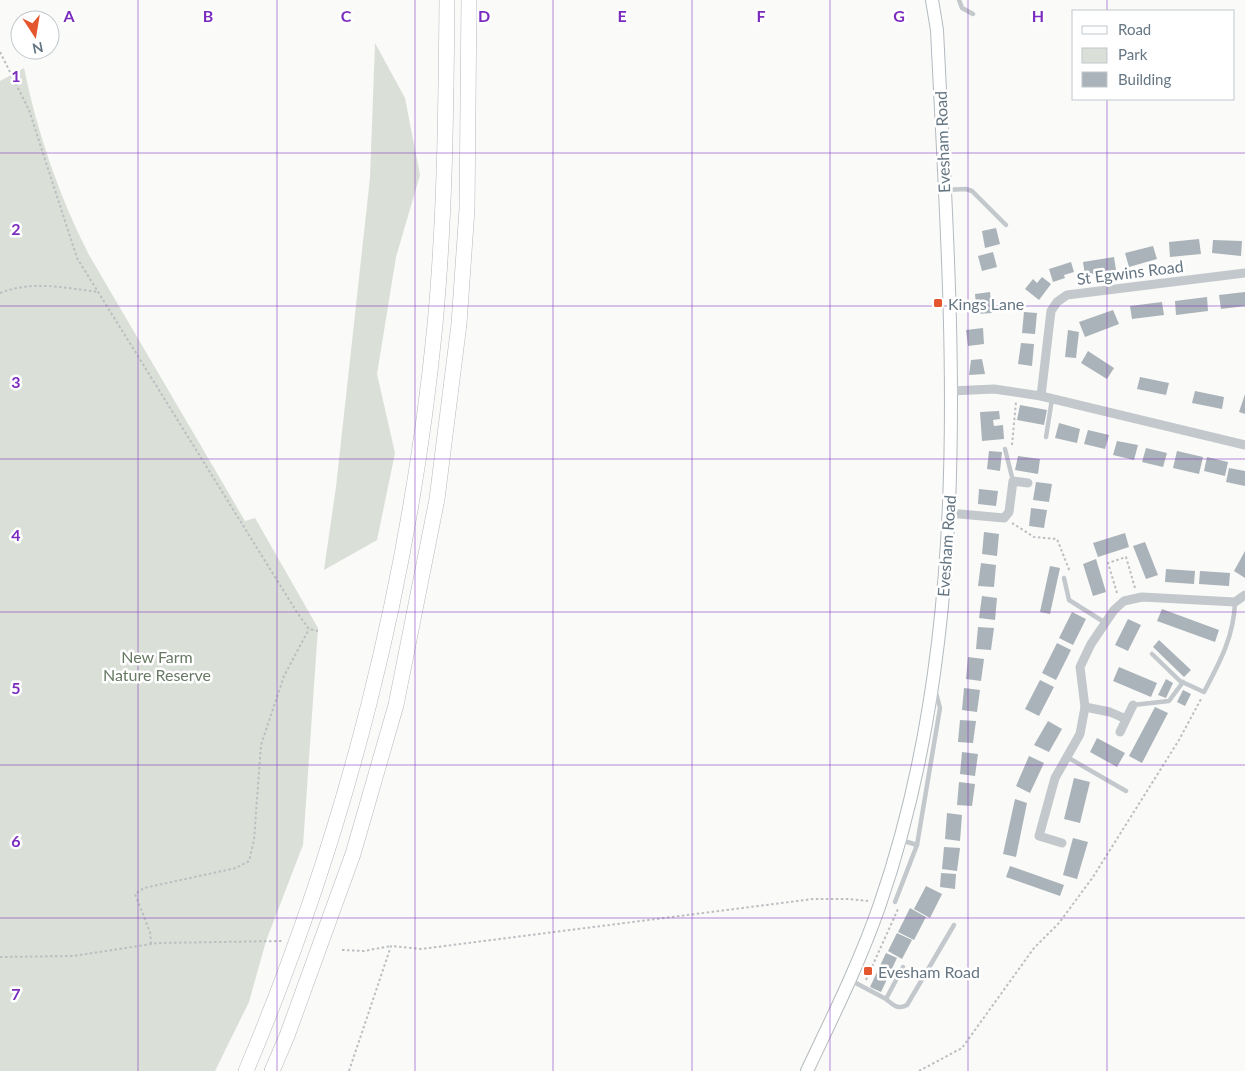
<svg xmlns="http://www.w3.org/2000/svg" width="1245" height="1071" font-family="Lato,sans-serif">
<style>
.green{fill:#dadfd7}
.building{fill:#aab3b9}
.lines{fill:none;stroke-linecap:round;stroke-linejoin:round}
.secondary-casing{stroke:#b3babf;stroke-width:14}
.trunk-casing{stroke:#b4b9bd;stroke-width:16}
.path{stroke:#bbbfc2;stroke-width:2;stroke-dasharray:2.5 2.5;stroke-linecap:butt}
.service{stroke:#c3c8cc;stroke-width:4.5}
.minor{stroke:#c3c8cc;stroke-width:9}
.secondary{stroke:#fff;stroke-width:12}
.trunk{stroke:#fff;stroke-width:15}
.grid{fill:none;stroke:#7b2cbf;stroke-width:1;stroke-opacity:0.55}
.poi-dot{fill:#e4572e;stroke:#fff;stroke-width:2}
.labels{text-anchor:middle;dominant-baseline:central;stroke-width:5;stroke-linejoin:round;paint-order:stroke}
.street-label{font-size:16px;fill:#657683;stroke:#fff}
.poi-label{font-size:16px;fill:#657683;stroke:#fff;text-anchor:start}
.park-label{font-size:16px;fill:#687a64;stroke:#fff}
.grid-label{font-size:16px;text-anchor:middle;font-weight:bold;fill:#7b2cbf;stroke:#fff;stroke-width:5;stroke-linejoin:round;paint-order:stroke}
</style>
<rect width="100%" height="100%" fill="#fafaf8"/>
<g class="green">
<polygon points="375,43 405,98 420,175 396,257 377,374 395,453 377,540 324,570 336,487 370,178"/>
<path d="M24 68C37 132 59 196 89 255L245 521 255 518 318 628 303 845 266 941 249 1002 215 1071H0V81Z"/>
</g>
<g class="building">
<polygon points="996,228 1000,244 985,248 982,231"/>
<polygon points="1199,239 1201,254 1170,257 1169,242"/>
<polygon points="1213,240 1242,241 1241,256 1212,253"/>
<polygon points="1153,246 1157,259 1129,267 1125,253"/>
<polygon points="993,252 997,267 982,271 978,256"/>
<polygon points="1114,257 1116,270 1085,275 1083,262"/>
<polygon points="1071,262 1074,272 1064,275 1065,278 1053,282 1049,269"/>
<polygon points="1042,277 1051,284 1039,300 1025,289 1033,279 1037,283"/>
<polygon points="990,292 992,313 977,314 975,294"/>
<polygon points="1245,292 1245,306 1221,309 1219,295"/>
<polygon points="1207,297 1208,311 1176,315 1175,301"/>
<polygon points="1162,302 1164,315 1132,319 1130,306"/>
<polygon points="1113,310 1119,324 1085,337 1079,322"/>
<polygon points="1024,312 1037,313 1035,334 1022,333"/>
<polygon points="983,328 984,344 968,346 966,330"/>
<polygon points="1068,330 1079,332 1076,358 1065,357"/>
<polygon points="1021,343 1034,344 1032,366 1018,364"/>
<polygon points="1088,351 1114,368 1107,379 1081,363"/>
<polygon points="982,359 985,374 969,375 971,360"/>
<polygon points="1140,377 1169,383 1166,395 1137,389"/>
<polygon points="1195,391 1224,397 1222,409 1192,403"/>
<polygon points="1245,394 1245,414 1239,412"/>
<polygon points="1020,405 1047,410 1044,425 1017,420"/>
<polygon points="999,411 1000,419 993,420 994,426 1003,425 1004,439 982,441 980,412"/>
<polygon points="1059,423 1080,429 1077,443 1055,438"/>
<polygon points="1088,430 1109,435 1105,449 1084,444"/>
<polygon points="1117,441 1138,445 1134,460 1113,455"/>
<polygon points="1146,448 1167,453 1163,467 1142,462"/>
<polygon points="989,451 1002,452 1000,471 987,469"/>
<polygon points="1177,451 1203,457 1199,474 1173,468"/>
<polygon points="1018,456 1040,459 1038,474 1015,470"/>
<polygon points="1207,457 1228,462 1225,476 1204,471"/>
<polygon points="1229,468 1245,471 1245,486 1226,482"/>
<polygon points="1036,482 1052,484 1049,502 1033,500"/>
<polygon points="979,489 998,491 996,506 978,504"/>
<polygon points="1031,508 1047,510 1044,528 1029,526"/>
<polygon points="984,532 999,534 997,556 982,554"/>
<polygon points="1125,533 1129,547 1098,557 1093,543"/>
<polygon points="1145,542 1158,575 1146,579 1133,546"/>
<polygon points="1245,551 1245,578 1234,571"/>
<polygon points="1096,559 1106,592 1093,596 1083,564"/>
<polygon points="981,563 996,565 994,587 978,586"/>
<polygon points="1050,566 1060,568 1050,614 1040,612"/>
<polygon points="1166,569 1195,571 1194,584 1165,582"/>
<polygon points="1200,571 1230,573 1229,586 1199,584"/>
<polygon points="982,596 997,598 995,620 979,618"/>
<polygon points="1162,609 1219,630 1215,642 1157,621"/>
<polygon points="1072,612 1086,619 1073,645 1059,638"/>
<polygon points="1128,619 1141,625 1128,651 1115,645"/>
<polygon points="978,627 994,628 991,650 976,649"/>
<polygon points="1159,640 1191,670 1184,677 1153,647"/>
<polygon points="1057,643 1071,650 1056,680 1042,673"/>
<polygon points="968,657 984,659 981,681 966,679"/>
<polygon points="1119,667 1157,683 1151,697 1113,681"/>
<polygon points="1166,679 1173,683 1166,698 1158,695"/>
<polygon points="1040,680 1054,687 1039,716 1025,709"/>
<polygon points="964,688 980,690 977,712 962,710"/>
<polygon points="1183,690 1191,694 1185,706 1177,702"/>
<polygon points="1155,707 1168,713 1142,763 1129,756"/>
<polygon points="960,720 976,721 973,743 958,742"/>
<polygon points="1048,721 1062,729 1049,752 1034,745"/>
<polygon points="1097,738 1125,753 1117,767 1090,752"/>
<polygon points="962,752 978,754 975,776 960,774"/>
<polygon points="1029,756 1044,763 1030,793 1016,786"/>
<polygon points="1074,778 1090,782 1080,823 1064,819"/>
<polygon points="959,782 975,784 972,806 957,805"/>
<polygon points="1015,799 1027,803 1016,857 1003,854"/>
<polygon points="947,813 962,815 960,841 945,839"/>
<polygon points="1073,838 1088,842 1077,879 1063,875"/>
<polygon points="944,847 960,848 957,871 942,869"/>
<polygon points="1010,866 1064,885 1060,896 1006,877"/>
<polygon points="941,873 956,874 955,889 940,887"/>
<polygon points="926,886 942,894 930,918 914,909"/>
<polygon points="910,908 926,917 914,940 898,932"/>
<polygon points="897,933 912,940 902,959 888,951"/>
<polygon points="886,953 897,958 881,992 870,987"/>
</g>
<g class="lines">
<defs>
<path id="secondary" d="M807 1071C833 1016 860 962 880 904 977 623 951 321 937 30L932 0"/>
<g id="trunk">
<path d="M246 1071C346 834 410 581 435 325 445 217 446 108 447 0"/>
<polyline points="272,1071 287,1036 353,854 396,705 437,499 459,324 467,209 469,0"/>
</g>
</defs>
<use href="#secondary" class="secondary-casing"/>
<use href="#trunk" class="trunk-casing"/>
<g class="path">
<polyline points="0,52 29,110 77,258 298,614 309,629 318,631"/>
<path d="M0 293C33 280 65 288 99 292"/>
<polyline points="1012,445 1016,402"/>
<polyline points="1012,523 1034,537 1057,539 1070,572"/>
<polyline points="1117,593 1108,563 1126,557 1135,588"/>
<polyline points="151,944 150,932 135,894 144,888 236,868 249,861 254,840 261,745 284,676 309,629"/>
<polyline points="342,950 364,951 391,946"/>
<polyline points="0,957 73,956 158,943 282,941"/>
<polyline points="866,980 898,909"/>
<polyline points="349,1071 391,946 421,949 813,899 849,899 868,901"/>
<polyline points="919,1071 962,1048 1034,948 1059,923 1093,877 1179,740 1201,699"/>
</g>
<g class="service">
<polyline points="959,0 962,8 973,14"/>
<polyline points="945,190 966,189 972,191 1006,225"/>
<polyline points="1046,437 1052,399"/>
<polyline points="1005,449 1013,481"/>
<polyline points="1064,578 1069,600 1104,622"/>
<path d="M1152 654 1180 681 1204 692C1220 662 1234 636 1235 602"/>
<polyline points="1133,705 1169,701 1183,682"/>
<polyline points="1067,757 1126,791"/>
<polyline points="901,840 917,845"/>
<polyline points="895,902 917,845 940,708 936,693"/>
<polyline points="852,981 886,999 903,967"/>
<path d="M886 999C893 1005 898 1010 907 1005L954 925"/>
</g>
<g class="minor">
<polyline points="951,391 994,389 1041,396 1245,445"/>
<polyline points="1041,396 1051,311 1057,302 1067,295 1245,273"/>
<polyline points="949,513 1004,518 1009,512 1013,481 1028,483"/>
<polyline points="1085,707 1110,712 1126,719"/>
<polyline points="1120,732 1133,705"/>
<polyline points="1062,843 1039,836 1055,778 1080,734 1085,707 1080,667 1091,644 1114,610 1124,601 1142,597 1235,602 1245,595"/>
</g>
<use href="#secondary" class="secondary"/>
<use href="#trunk" class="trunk"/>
</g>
<path class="grid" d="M138 0V1071M277 0V1071M415 0V1071M553 0V1071M692 0V1071M830 0V1071M968 0V1071M1107 0V11M1107 99V1071M0 153H1245M0 306H1245M0 459H1245M0 612H1245M0 765H1245M0 918H1245"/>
<g class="poi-dot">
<rect x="933" y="298" width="10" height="10" rx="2.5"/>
<rect x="863" y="966" width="10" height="10" rx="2.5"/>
</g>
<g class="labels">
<g class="street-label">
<text transform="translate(942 142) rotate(-92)">Evesham Road</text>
<text transform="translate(1130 272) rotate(-7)">St Egwins Road</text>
<text transform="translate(946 546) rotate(-86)">Evesham Road</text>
</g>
<g class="poi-label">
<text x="948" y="303">Kings Lane</text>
<text x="878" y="971">Evesham Road</text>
</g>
<g class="park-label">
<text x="157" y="656">New Farm<tspan x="157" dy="18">Nature Reserve</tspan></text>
</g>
</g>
<g class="grid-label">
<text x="69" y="22">A</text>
<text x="208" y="22">B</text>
<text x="346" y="22">C</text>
<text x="484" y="22">D</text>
<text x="622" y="22">E</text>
<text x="761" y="22">F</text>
<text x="899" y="22">G</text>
<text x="1038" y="22">H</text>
<text x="16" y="82">1</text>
<text x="16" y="235">2</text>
<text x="16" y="388">3</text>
<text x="16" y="541">4</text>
<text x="16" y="694">5</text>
<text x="16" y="847">6</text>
<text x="16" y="1000">7</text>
</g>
<rect x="1072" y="10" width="162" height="90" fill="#ffffff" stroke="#c1c8cd"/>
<rect x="1082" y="26" width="25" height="8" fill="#ffffff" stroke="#c1c8cd"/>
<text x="1118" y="35" font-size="15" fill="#657683">Road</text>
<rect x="1082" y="48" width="25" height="15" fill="#dadfd7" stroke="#c1c8cd"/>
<text x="1118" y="60" font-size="15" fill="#657683">Park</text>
<rect x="1082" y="72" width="25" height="15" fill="#aab3b9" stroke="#c1c8cd"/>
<text x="1118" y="85" font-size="15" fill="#657683">Building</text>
<g transform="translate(35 35) rotate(168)"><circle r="24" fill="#ffffff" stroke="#c1c8cd"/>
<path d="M0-4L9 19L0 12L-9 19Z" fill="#e4572e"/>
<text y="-8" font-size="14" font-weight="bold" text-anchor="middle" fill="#657683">N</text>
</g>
</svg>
